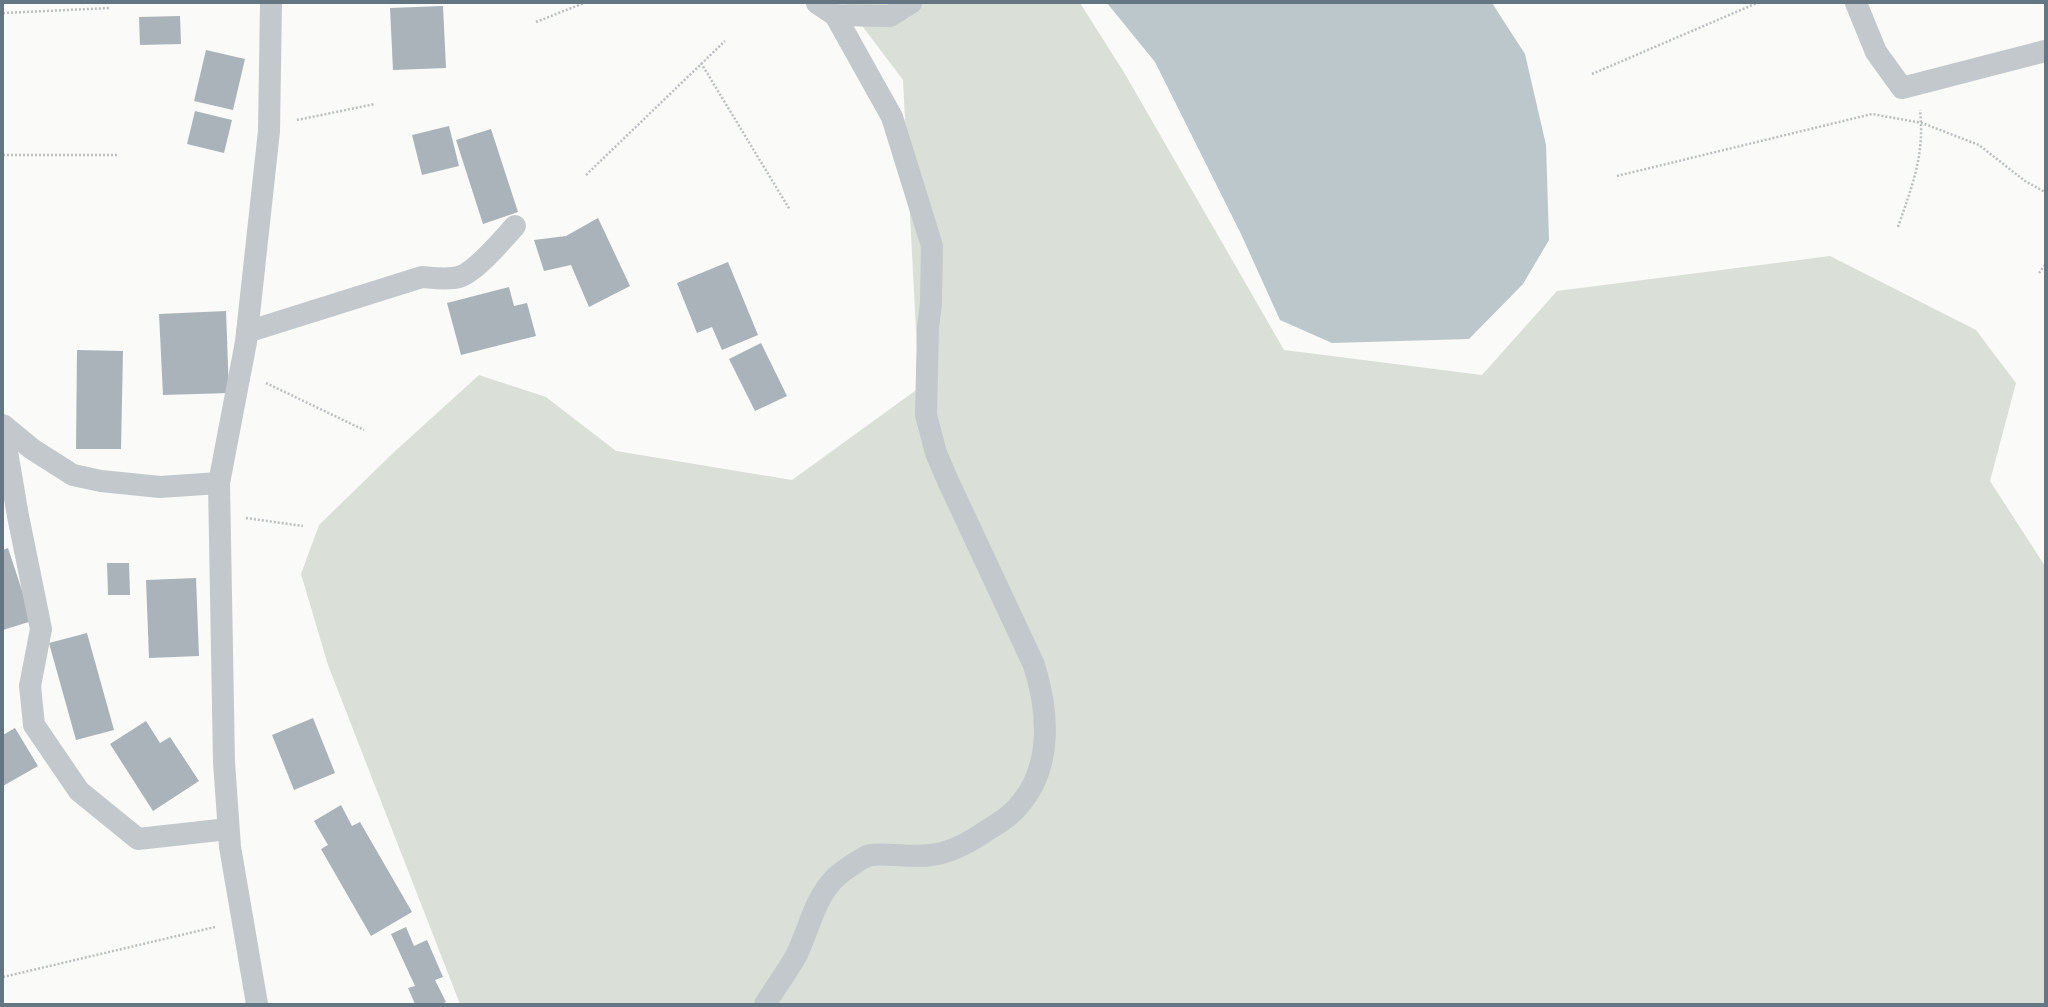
<svg xmlns="http://www.w3.org/2000/svg" width="2048" height="1007" font-family="Overpass,sans-serif">
<style>
.green{fill:#dadfd7}
.water{fill:#bbc7cb}
.building{fill:#aab3b9}
.lines{fill:none;stroke-linecap:round;stroke-linejoin:round}
.path{stroke:#bbbfc2;stroke-width:2.5;stroke-dasharray:2 2;stroke-linecap:butt}
.minor{stroke:#c3c8cc;stroke-width:22}
</style>
<rect width="100%" height="100%" fill="#fafaf8"/>
<polygon class="green" points="845,3 1080,3 1125,74 1284,350 1482,375 1557,291 1830,256 1976,330 2016,383 1990,481 2045,566 2045,1004 460,1004 328,665 301,574 319,525 392,454 479,375 546,397 616,451 792,480 919,388 903,80"/>
<polygon class="water" points="1107,3 1492,3 1525,54 1546,145 1549,240 1523,284 1469,339 1332,343 1280,320 1241,234 1155,62"/>
<g class="building">
<polygon points="443,6 446,68 393,70 390,8"/>
<polygon points="180,16 181,44 140,45 139,17"/>
<polygon points="206,50 245,59 233,110 194,101"/>
<polygon points="195,111 232,120 224,153 187,144"/>
<polygon points="449,126 459,166 422,175 412,135"/>
<polygon points="491,129 518,212 483,224 456,140"/>
<polygon points="598,218 630,286 589,307 571,265 544,271 534,240 566,236"/>
<polygon points="728,262 758,335 722,350 712,327 697,333 677,283"/>
<polygon points="509,287 514,306 527,303 536,336 461,355 447,303"/>
<polygon points="226,311 229,393 163,395 159,314"/>
<polygon points="761,343 787,396 755,411 729,359"/>
<polygon points="77,350 123,351 121,449 76,449"/>
<polygon points="8,548 32,621 3,630 3,550"/>
<polygon points="107,563 129,563 130,595 108,595"/>
<polygon points="196,578 199,656 149,658 146,580"/>
<polygon points="87,633 114,730 76,740 49,643"/>
<polygon points="313,718 335,773 294,790 272,735"/>
<polygon points="146,721 160,743 170,737 199,781 153,811 110,744"/>
<polygon points="15,728 38,766 3,786 3,735"/>
<polygon points="341,805 352,826 360,822 412,912 371,936 321,849 328,845 314,821"/>
<polygon points="406,927 414,946 427,940 443,977 435,980 446,1002 441,1004 415,1004 408,988 415,986 391,934"/>
</g>
<g class="lines">
<g class="path">
<polyline points="3,13 110,8"/>
<polyline points="536,22 584,3"/>
<polyline points="701,63 790,210"/>
<polyline points="1592,74 1757,3"/>
<polyline points="297,120 375,104"/>
<polyline points="3,155 119,155"/>
<polyline points="586,175 725,41"/>
<polyline points="1617,176 1872,114 1922,123 1979,145 2025,181 2045,192"/>
<path d="M1898 227C1912 186 1925 155 1920 110"/>
<polyline points="2039,273 2045,265"/>
<polyline points="266,383 364,430"/>
<polyline points="246,518 303,526"/>
<polyline points="3,977 215,927"/>
</g>
<g class="minor">
<polyline points="817,3 835,15 890,16 911,3"/>
<polyline points="1856,3 1876,52 1902,88 2045,51"/>
<path d="M247 332 422 277C435 278 447 280 459 277 476 272 503 239 515 226"/>
<polyline points="3,425 32,449 73,475 101,481 160,487 219,483"/>
<polyline points="3,428 18,516 41,629 30,686 34,725 79,791 138,839 228,829"/>
<polyline points="257,1004 230,847 224,762 219,483 246,342 269,131 271,3"/>
<path d="M765 1004C775 988 787 972 796 956 809 930 814 899 835 878 840 873 865 855 871 855 891 853 911 858 931 855 951 853 970 842 986 831 999 823 1012 815 1021 803 1053 765 1048 709 1034 665L948 481 936 453 926 415 928 328 931 303 932 246 892 117 835 15"/>
</g>
</g>
<rect width="2048" height="1007" fill="none" stroke="#657683" stroke-width="8"/>
</svg>
